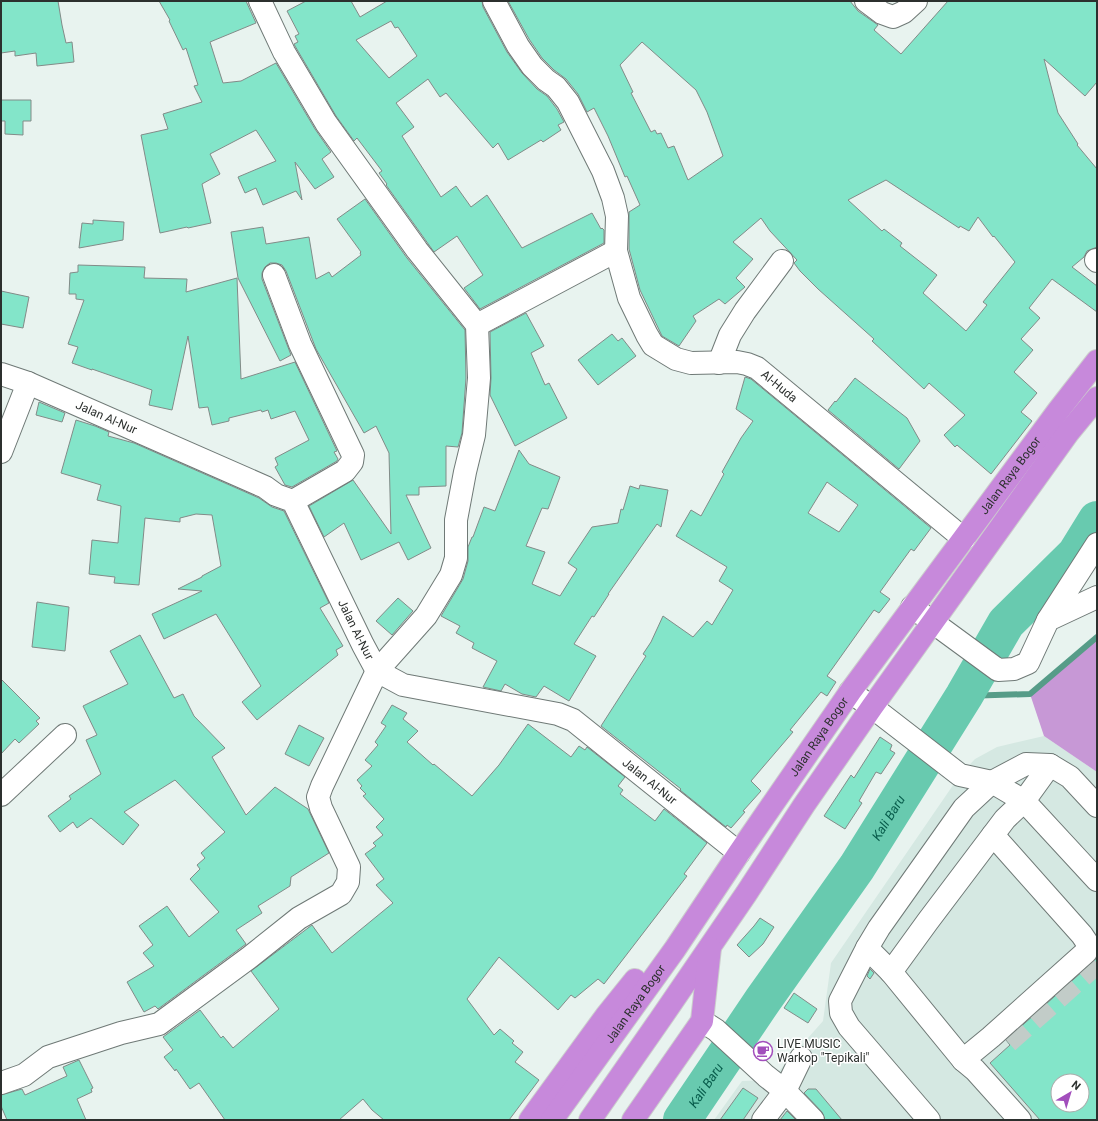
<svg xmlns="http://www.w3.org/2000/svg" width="1098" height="1121" font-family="Roboto,sans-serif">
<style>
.built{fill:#d5e8e2}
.forest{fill:#c798d6}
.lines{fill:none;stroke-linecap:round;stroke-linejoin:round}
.stream{stroke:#569c88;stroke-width:6}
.river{stroke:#68caaf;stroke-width:38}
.building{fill:#83e5c9;stroke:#828b88;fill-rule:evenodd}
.minor-tunnel{stroke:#c2ccc8;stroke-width:22;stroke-dasharray:22 11;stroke-linecap:butt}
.minor-casing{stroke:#6f7976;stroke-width:24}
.highway-casing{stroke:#cccdcd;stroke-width:24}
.minor{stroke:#fff;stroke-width:22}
.highway{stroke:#c789db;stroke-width:22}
.labels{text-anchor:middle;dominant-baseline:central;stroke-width:3;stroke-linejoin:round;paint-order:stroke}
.street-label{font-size:12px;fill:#2c302e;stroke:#fff}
.poi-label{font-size:12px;fill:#2c302e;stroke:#fff;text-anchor:start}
.water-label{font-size:13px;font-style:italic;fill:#075c4b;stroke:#fff}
</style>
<rect width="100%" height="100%" fill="#e8f3ef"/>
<polygon class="built" points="1044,736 1097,772 1097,968 991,1063 1040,1120 714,1120 742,1081 771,1080 823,1021 831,963 960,775 975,759 997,747"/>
<polygon class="forest" points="1097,637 1097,772 1044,736 1030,694"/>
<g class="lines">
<polyline class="stream" points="964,696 1030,694 1097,637"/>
<path class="river" id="s1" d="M682 1120 763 1000 857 867 964 696 1006 623 1076 554 1097 520"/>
</g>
<g class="building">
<polygon points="1,1 58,1 62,25 66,43 72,42 74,62 37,66 36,53 15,56 15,51 1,53"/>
<polygon points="159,1 246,1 256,23 210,42 223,83 241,81 276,63 315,129 331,152 322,159 334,177 315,189 295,162 302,200 296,191 263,205 256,188 245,193 238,177 276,161 256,130 210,154 220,174 202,184 211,223 188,228 187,227 160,233 141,135 168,129 163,114 202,102 194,86 198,85 186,48 183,50 169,21 170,20"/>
<path d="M306 1H351L360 17 387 1H482L483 7 507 52 522 73 537 89 547 96 557 109 564 122 558 125 561 130 543 142 541 140 508 160 498 143 493 148 446 93 440 97 428 79 396 103 414 127 402 136 441 197 456 186 471 207 487 195 522 248 592 213 601 229 602 228 604 230V243L480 309 464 288 483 275 457 236 434 252 386 185 387 184 379 173 382 171 357 138 354 141 336 116 295 46 294 44 298 42 295 36 299 34 287 11ZM391 21 395 28 398 27 417 56 389 78 356 40Z"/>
<path d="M508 1H850L858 11 878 25 874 30 901 54 948 1H1097V82L1085 96 1044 59 1058 113 1078 144 1077 145 1097 169V247L1087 251 1084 257 1072 267 1097 286V312L1052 279 1029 308 1040 318 1021 339 1033 350 1014 372 1037 393 1021 412 1032 421 991 474 957 445 955 447 944 435 965 415 929 383 924 389 872 341 874 339 818 289 800 271 794 263 797 260 770 231 761 218 733 242 753 259 736 278 745 287 725 304 719 299 693 316 696 321 679 346 662 336 640 290 629 249V212L640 205 627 176 625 177 608 136 594 108 587 112 578 94 566 79 554 70 542 58 529 39ZM642 42 696 90 707 112 723 156 688 180 674 146 668 148 661 133 657 134 655 130 651 132 631 93 633 92 620 65ZM886 180 959 228 960 226 969 231 978 217 993 237 994 236 1015 262 983 302 987 305 966 331 923 293 937 275 900 246 902 243 884 229 882 231 848 200Z"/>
<polygon points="1,100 31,100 31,121 23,121 23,135 5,134 5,121 1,121"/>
<polygon points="365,199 407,258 465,330 466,378 462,433 458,447 446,446 446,486 419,487 419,495 406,495 431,548 408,560 399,542 361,560 344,523 324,537 309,506 353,480 391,534 389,453 376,426 364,433 316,349 286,271 282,265 276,263 270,263 265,267 262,273 262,279 291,355 280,361 238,278 231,232 263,227 266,244 309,237 316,279 329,272 332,277 361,255 360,253 361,252 337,219"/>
<polygon points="93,220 124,222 123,240 79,248 82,223 93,224"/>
<polygon points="78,265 145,267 144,278 187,279 186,292 237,278 241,379 295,362 337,451 334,452 338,459 337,461 292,487 285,485 275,467 278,465 275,458 309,440 295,411 271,419 268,410 262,412 261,410 229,418 229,421 212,425 208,407 199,408 188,336 172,410 149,405 152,390 92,369 92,370 72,363 78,347 68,344 84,300 76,299 76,294 69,294 70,273 78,272"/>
<polygon points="1,291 29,297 23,328 1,324"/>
<polygon points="526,313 544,346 531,353 545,385 549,383 567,418 515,446 490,395 491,378 490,332"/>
<polygon points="612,334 618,341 622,338 636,356 598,385 578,360"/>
<path d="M745 377 751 379 931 528 914 551 911 549 880 592 890 599 879 613 874 610 827 676 836 682 827 696 821 692 790 730 793 732 751 781 761 791 743 811 745 812 731 828 727 825 726 827 680 790 681 789 601 726 646 656 643 654 651 642 663 616 693 637 707 621 712 625 733 590 719 581 727 567 676 536 691 510 701 516 724 474 722 472 741 438 753 421 736 409ZM827 482 858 505 839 532 808 513Z"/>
<polygon points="855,378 907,418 920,441 899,469 828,410 835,401 836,402"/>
<polygon points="39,402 65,413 62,422 36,415"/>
<polygon points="76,420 95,426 109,432 108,436 134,443 259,498 272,507 284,511 329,603 320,608 343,646 336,650 338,655 257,720 242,702 261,686 216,614 164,639 152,614 202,591 178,589 202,577 202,576 221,566 212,515 196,514 180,518 180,522 145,518 139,585 114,583 115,577 89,574 92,540 118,543 121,506 97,500 101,485 61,473"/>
<polygon points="519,450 529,464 560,477 548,509 542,508 526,546 545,552 532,584 560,596 577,569 568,563 592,527 618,523 621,509 623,510 630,486 639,489 640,485 668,490 661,527 657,524 608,594 609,594 594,617 592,616 574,644 596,656 569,701 544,686 536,697 522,694 505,684 501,691 483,687 497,661 472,648 474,643 456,633 460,626 441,616 463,579 468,561 468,547 472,537 473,537 484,507 495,511"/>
<polygon points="398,598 413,611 392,635 376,621"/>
<polygon points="37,602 69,607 65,651 32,647"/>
<polygon points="140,635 174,698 183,694 194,716 225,748 212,757 246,815 275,787 308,809 329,853 291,877 290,886 258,906 262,913 236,930 246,944 158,1009 155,1006 144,1012 127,982 154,966 143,953 153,945 139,926 167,906 189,937 219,912 190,879 200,869 197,865 205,858 201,853 225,832 175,780 124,812 139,825 123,845 91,818 77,828 73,822 60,832 48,816 71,799 69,796 101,774 86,740 97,735 83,706 128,684 110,651"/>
<polygon points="1,679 40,718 36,721 39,724 19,743 15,739 1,754"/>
<polygon points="392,705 407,713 403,719 418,731 407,742 433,765 434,764 472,796 499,765 528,724 571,757 579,746 585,750 587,747 625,777 618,786 623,790 620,794 655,821 664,809 707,843 684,874 687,876 604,984 598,979 575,998 571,995 558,1010 499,957 467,999 494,1035 500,1029 514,1041 512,1043 523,1052 515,1062 539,1080 509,1120 384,1120 372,1110 363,1099 339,1120 225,1120 199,1083 190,1089 176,1069 175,1071 164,1057 173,1050 163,1037 200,1010 221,1038 223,1036 233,1048 279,1009 251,971 312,925 332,953 393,903 376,885 384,879 365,854 376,846 373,843 383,835 376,827 384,819 363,796 366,794 360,788 362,786 357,780 372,766 365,760 378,745 375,742 386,726 381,723"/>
<polygon points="299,725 324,738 309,766 285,754"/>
<polygon points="880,737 892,745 890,750 895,753 881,774 876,772 859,801 862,803 845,829 824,816 851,775 854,778"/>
<polygon points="760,918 774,927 763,944 749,957 737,945 754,926"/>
<path d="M1097 957V1120H1040L990 1063 1010 1045 1006 1040 1094 961ZM1058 1081H1082V1105H1058Z"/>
<polygon points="870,969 874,973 870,979 867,976"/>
<polygon points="794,993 817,1009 808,1023 784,1008"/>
<polygon points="79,1060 93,1088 91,1089 92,1092 77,1099 86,1120 7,1120 1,1106 1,1095 22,1089 25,1095 67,1076 63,1067"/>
<polygon points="743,1088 758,1098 743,1120 720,1120"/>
<polygon points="808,1089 816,1089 842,1120 825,1120 822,1112 804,1093"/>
<polygon points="787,1111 796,1120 780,1120"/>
</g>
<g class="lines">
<polyline class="minor-tunnel" points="1008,1042 1097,963"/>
<defs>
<g id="minor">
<path id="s2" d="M494 1 518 46 532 66 546 80 556 87 568 102 603 171 613 198 617 216 616 251 629 298 647 335 653 345 676 359 691 363 737 362 747 364 757 368 964 539"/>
<polyline points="866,1 882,13 893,17 904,12 916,1"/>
<polyline points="1096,260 1097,261"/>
<polyline points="274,275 300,344 353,455 352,462 345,471 293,501"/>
<polyline points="477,325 616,251"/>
<polyline points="719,363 730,335 745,311 782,261"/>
<path id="s3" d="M1 374 28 383 265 487 276 495 293 501 363 645 377 671 403 685 558 714 573 720 739 853"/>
<polyline points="1,452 28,383"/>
<polyline points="912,607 998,670 1014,669 1028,663 1048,620 1097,597"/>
<polyline points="1048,620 1097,544"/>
<polyline points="850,692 872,707 960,775 992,782 1024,801 1005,819 928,921 891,972"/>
<polyline points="1050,765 1024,801 1097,880"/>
<polyline points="1,795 65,735"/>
<polyline points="867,948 891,972 963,1060 975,1070 1020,1120"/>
<polyline points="702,1021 716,1030 766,1076 785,1091 813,1120"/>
<polyline points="963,1060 991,1037 1086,952 1088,944 1082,935 993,835"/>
<polyline points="1,1083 24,1075 48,1057 121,1033 159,1024 250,957 299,918 341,894 348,882 349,867 321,808 318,797 322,786 377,671 426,616 451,575 456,558 456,520 465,472 474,435 479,378 477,325 417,250 326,123 284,52 260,1"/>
<polyline points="763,1120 785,1091 801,1058"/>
<polyline points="929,1120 849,1027 841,1013 840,1001 867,948 879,928 964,808 992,782 1026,764 1050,765 1070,777 1097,806"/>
</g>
<g id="highway">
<polyline points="530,1120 606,1016 635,980"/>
<path id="s4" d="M552 1120 675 949 739 853 850 692 1058 411 1097 361"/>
<polyline points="590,1120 659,1021 746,894 804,805 872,707 1068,433 1097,398"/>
<polyline points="633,1120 702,1021 710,948"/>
</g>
</defs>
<use href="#minor" class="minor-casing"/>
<use href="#highway" class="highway-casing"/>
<use href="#minor" class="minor"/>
<use href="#highway" class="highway"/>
</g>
<defs>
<symbol id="cafe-ring" viewBox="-11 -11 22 22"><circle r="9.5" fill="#fff" stroke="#a24ebc" stroke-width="1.5"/><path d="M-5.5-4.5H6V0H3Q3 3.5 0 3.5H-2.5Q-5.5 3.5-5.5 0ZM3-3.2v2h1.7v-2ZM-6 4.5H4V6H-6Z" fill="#a24ebc"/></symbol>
</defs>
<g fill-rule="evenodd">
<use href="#cafe-ring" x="752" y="1040" width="22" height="22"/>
</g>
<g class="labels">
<g class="street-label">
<text stroke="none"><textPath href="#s2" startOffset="526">Al-Huda</textPath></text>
<text stroke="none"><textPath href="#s3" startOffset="114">Jalan Al-Nur</textPath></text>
<text stroke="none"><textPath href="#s4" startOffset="791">Jalan Raya Bogor</textPath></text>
<text stroke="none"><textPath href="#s3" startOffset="462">Jalan Al-Nur</textPath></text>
<text stroke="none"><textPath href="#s4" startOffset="467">Jalan Raya Bogor</textPath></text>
<text stroke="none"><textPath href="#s3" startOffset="810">Jalan Al-Nur</textPath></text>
<text stroke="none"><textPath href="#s4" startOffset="143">Jalan Raya Bogor</textPath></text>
</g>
<g class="poi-label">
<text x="777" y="1044">LIVE MUSIC<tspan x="777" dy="14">Warkop "Tepikali"</tspan></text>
</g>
<g class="water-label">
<text stroke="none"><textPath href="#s1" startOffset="366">Kali Baru</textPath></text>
<text stroke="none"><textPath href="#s1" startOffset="42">Kali Baru</textPath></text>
</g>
</g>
<rect width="1098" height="1121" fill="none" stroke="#2c302e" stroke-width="4"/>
<g transform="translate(1070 1093) rotate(38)"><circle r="19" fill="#ffffff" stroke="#abacab"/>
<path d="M0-3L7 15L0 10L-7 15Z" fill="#a24ebc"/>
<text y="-6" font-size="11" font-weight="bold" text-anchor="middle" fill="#2c302e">N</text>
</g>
</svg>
